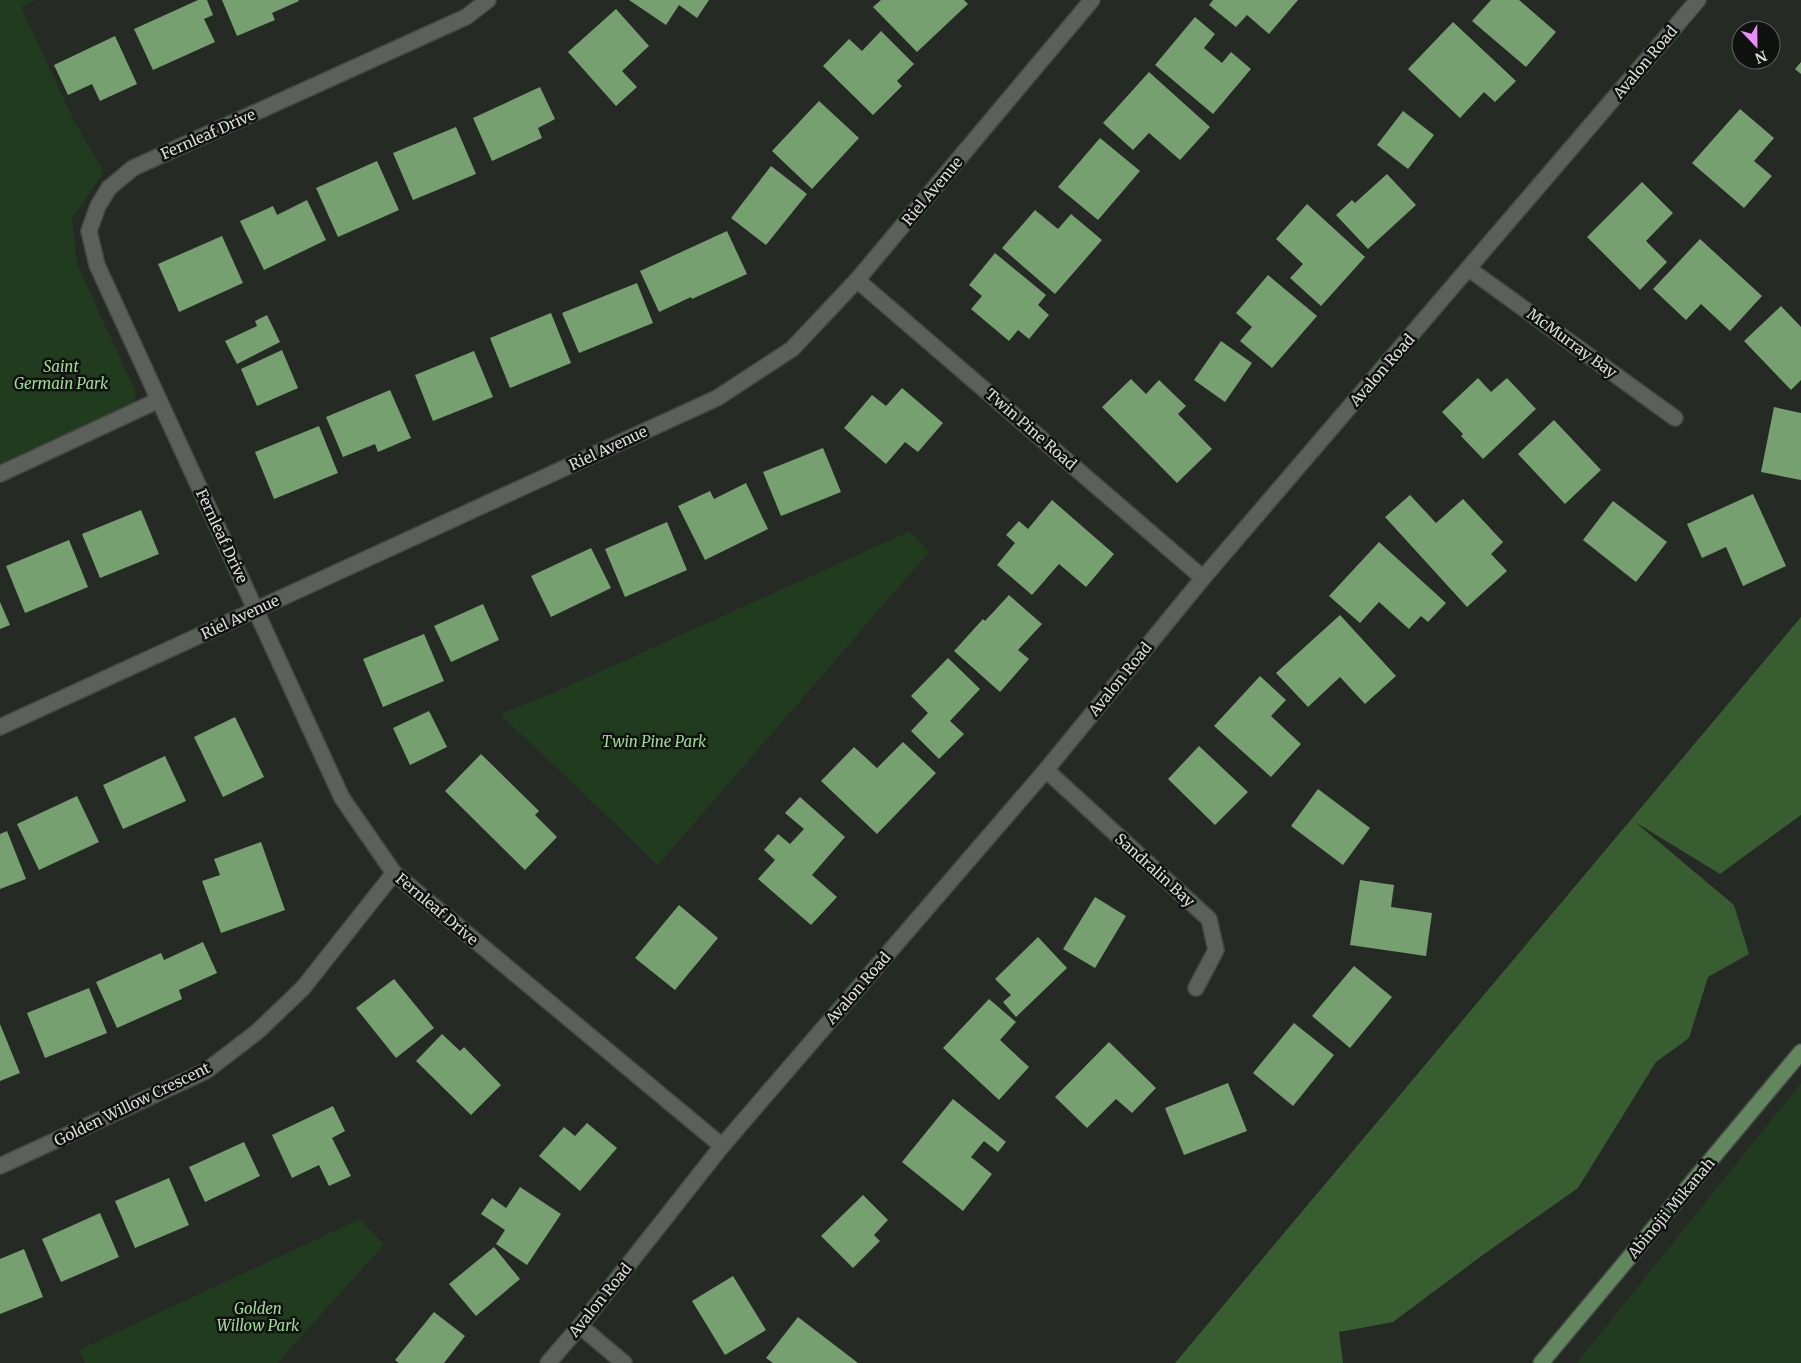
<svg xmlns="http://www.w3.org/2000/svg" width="1801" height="1363" font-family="Merriweather,serif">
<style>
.green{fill:#213b1e}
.forest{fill:#375d31}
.building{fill:#76a070}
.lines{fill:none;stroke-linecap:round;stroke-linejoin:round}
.lane-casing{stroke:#444843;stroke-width:18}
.street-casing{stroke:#444843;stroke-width:18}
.primary-casing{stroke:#444843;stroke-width:18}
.lane{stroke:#5b615a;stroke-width:15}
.street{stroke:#5b615a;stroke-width:15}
.primary{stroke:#62865d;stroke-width:15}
.labels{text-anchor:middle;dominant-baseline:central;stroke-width:5;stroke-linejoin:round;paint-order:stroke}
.street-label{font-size:15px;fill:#dadeda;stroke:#101210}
.park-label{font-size:15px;font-style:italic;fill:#a0dc97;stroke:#101210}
</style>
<rect width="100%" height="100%" fill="#262a25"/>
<g class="green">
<polygon points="0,0 36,0 21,7 74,121 104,172 72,218 77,264 136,393 133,404 0,470"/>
<polygon points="910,531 929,552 658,865 500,714 553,693"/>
<polygon points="1801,1083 1801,1363 1577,1363"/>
<polygon points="360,1219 384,1245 277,1363 85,1363 79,1350"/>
</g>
<polygon class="forest" points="1801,617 1801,815 1720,874 1635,822 1734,905 1749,954 1708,977 1689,1038 1656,1062 1578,1188 1480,1257 1393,1322 1339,1332 1343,1363 1175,1363"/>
<g class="building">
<polygon points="198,0 207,0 213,15 204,19 215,42 153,70 134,29"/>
<polygon points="222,0 298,0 299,1 272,13 275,20 237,36"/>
<polygon points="629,0 709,0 697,18 679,5 666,25"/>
<polygon points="881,0 964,0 968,4 917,52 873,7"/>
<polygon points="1213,0 1298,0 1269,34 1247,15 1236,27 1209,5"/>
<polygon points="1491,0 1519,0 1556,32 1526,67 1472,21"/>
<polygon points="616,9 649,46 622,71 637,87 616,106 568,52"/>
<polygon points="1195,17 1215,34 1204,48 1222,63 1231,52 1251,69 1213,114 1155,65"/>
<polygon points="1453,22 1516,81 1495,102 1484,92 1460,118 1408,69"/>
<polygon points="881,31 914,64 897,81 902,86 873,115 823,66 849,39 862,51"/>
<polygon points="115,36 137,84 100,101 92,84 68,95 54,65"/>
<polygon points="1801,62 1801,74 1795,69"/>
<polygon points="1149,72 1210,127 1180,160 1149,133 1133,150 1103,123"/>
<polygon points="540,87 555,119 538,128 542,138 492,161 473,118"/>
<polygon points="819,101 859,138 812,189 772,151"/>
<polygon points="1740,109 1774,138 1754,161 1772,176 1744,208 1692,163"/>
<polygon points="1403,111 1434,135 1408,169 1377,145"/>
<polygon points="456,127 476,174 413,200 393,153"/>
<polygon points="1100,138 1140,171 1098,220 1058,187"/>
<polygon points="377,161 399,210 338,237 316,188"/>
<polygon points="771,166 807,194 766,245 731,218"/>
<polygon points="1387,174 1416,205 1368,249 1336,215 1352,200 1355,203"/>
<polygon points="1642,182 1673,213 1646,241 1667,262 1640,290 1587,237"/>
<polygon points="307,200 326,240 264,270 240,221 273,206 277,215"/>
<polygon points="1307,204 1365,257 1321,306 1290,278 1303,264 1276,239"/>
<polygon points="1035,210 1058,229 1071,214 1102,240 1055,294 1002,248"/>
<polygon points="727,231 747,274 692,299 691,297 659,312 640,271"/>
<polygon points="222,236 243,283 179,312 158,264"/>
<polygon points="1700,239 1762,296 1730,331 1701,304 1686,320 1653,289"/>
<polygon points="995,253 1046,295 1038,305 1049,315 1029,339 1018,330 1009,341 971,309 982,296 969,285"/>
<polygon points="1268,275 1317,316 1272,368 1240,341 1252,327 1236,313"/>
<polygon points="637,283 653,323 579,353 562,313"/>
<polygon points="1781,306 1801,327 1801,380 1791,390 1744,341"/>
<polygon points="551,313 571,363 510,388 490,338"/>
<polygon points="267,315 280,342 237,364 225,341 257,326 255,321"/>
<polygon points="1221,341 1252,363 1225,402 1194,380"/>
<polygon points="282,350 298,388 257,406 241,369"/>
<polygon points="474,351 493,397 433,421 415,375"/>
<polygon points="1478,378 1491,392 1507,378 1536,409 1483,459 1461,436 1463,434 1442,412"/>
<polygon points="1131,379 1146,394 1159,380 1186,406 1178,414 1212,449 1177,483 1102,407"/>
<polygon points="902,388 943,423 918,452 905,442 886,464 844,428 872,395 886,406"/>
<polygon points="390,390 411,438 378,452 375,444 343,457 326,417"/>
<polygon points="1774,407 1801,413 1801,480 1761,472"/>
<polygon points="1554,420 1601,470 1565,504 1518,454"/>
<polygon points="319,426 338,473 274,499 255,452"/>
<polygon points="823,448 841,492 781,516 763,472"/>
<polygon points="746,483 768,529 705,560 678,506 710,491 714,499"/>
<polygon points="1753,494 1786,566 1743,586 1726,547 1702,558 1687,524"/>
<polygon points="1410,495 1436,523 1463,499 1503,542 1491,554 1507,571 1467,607 1385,517"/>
<polygon points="1052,500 1114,554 1086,587 1059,564 1032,595 997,565 1015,543 1006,535 1019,521 1028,529"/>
<polygon points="1613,501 1667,542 1636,582 1583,540"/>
<polygon points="141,510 159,554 100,578 82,534"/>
<polygon points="667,522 687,570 625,597 605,549"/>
<polygon points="69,540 88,587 25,613 6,566"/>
<polygon points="1379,542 1446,603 1428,622 1421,616 1409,629 1379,602 1360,623 1329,596"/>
<polygon points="591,548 611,588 551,617 531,576"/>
<polygon points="1009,595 1042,624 1018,650 1029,659 1000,692 954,651 983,619 985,621"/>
<polygon points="0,602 10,625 0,629"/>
<polygon points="483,604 499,640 451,662 434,626"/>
<polygon points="1340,615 1396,676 1365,704 1340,677 1308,707 1276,673"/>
<polygon points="424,634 444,681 383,707 363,659"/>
<polygon points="948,658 980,689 950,721 964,734 939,759 911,731 928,713 911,696"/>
<polygon points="1260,676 1286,700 1271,716 1301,744 1271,777 1214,726"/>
<polygon points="429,711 447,747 410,765 393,728"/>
<polygon points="235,717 264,777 223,797 194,737"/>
<polygon points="903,742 936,773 877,834 821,781 854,747 877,768"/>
<polygon points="1199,746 1248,792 1215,825 1168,779"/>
<polygon points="481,754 539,811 535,815 557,837 525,870 445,791"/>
<polygon points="165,756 186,801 123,829 103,785"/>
<polygon points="1318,789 1370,828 1343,865 1291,826"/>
<polygon points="77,796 99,842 39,870 17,824"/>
<polygon points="800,797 845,837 812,875 837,897 811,925 758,879 775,860 764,850 778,834 790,844 804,829 785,813"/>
<polygon points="7,831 26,879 0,889 0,834"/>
<polygon points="261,842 285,910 221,933 202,881 220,875 214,859"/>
<polygon points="1360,880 1394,885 1391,907 1432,913 1426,956 1350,945"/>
<polygon points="1095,897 1126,916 1095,968 1063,949"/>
<polygon points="679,905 718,938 675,990 635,958"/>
<polygon points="1038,937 1067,968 1016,1017 1003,1002 1011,995 995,979"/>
<polygon points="203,942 217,973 179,990 182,999 117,1028 96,982 161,953 164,960"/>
<polygon points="1354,966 1392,997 1350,1048 1312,1016"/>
<polygon points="394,979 434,1028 396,1058 356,1008"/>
<polygon points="89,988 107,1033 45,1058 27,1013"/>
<polygon points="989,999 1016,1022 1000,1040 1029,1067 999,1100 943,1048"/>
<polygon points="1294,1023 1334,1055 1293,1106 1253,1073"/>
<polygon points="0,1024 20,1073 0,1081"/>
<polygon points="442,1034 460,1051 464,1047 501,1085 471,1115 416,1061"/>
<polygon points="1109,1042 1156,1088 1132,1113 1116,1099 1087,1128 1055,1097"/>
<polygon points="1228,1083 1247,1131 1184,1155 1165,1108"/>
<polygon points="953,1099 1006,1142 998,1152 984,1141 971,1157 992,1174 963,1211 902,1162"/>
<polygon points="333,1106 345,1131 332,1138 351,1176 329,1186 319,1165 292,1178 272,1135"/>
<polygon points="587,1123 617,1148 580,1191 539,1156 564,1127 575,1136"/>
<polygon points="244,1142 260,1176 205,1202 189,1167"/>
<polygon points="169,1178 189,1225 135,1248 115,1201"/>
<polygon points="520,1187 561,1214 527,1265 496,1244 505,1230 481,1214 492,1198 506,1208"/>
<polygon points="863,1195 888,1220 874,1235 880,1241 853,1268 821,1236"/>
<polygon points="100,1213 119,1257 61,1282 42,1239"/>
<polygon points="494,1247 520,1279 476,1316 449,1284"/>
<polygon points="24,1249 43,1297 0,1314 0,1259"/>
<polygon points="733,1276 766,1330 725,1355 692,1301"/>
<polygon points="434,1312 465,1336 444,1363 399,1363 395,1360"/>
<polygon points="798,1317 858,1363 773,1363 766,1358"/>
</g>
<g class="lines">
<defs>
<polyline id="lane" points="0,474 159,400"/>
<g id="street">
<polyline points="488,0 466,17 133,168 109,188 98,206 89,231 97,265 342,798 394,873 722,1146"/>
<polyline points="1469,269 1675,418"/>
<polyline points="857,280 1203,578"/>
<polyline points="0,727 717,398 792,349 857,280 1092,0"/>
<polyline points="1046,770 1209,919 1216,950 1196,988"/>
<polyline points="0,1166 206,1071 257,1032 303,988 394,873"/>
<polyline points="580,1326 624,1363"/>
<polyline points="548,1363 580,1326 722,1146 1046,770 1203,578 1698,0"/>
</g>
<polyline id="primary" points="1541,1363 1801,1052"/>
</defs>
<use href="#lane" class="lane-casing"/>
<use href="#street" class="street-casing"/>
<use href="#primary" class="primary-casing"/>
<use href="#lane" class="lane"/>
<use href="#street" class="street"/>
<use href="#primary" class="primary"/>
</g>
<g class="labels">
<g class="street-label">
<text transform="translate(1645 62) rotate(-50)">Avalon Road</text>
<text transform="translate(208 134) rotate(-24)">Fernleaf Drive</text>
<text transform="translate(932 191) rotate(-50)">Riel Avenue</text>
<text transform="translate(1572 343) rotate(36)">McMurray Bay</text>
<text transform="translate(1382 370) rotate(-49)">Avalon Road</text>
<text transform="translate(1031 429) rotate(41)">Twin Pine Road</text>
<text transform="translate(608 448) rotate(-25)">Riel Avenue</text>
<text transform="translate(222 536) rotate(65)">Fernleaf Drive</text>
<text transform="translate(240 617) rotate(-25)">Riel Avenue</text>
<text transform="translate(1120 679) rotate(-51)">Avalon Road</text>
<text transform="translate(1155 870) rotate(42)">Sandralin Bay</text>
<text transform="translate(437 909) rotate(40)">Fernleaf Drive</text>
<text transform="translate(858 988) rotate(-49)">Avalon Road</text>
<text transform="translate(132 1104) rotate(-26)">Golden Willow Crescent</text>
<text transform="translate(1671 1208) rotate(-50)">Abinojii Mikanah</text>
<text transform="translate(600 1300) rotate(-51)">Avalon Road</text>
</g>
<g class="park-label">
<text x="61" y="366">Saint<tspan x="61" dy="17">Germain Park</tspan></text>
<text x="654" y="741">Twin Pine Park</text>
<text x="258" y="1308">Golden<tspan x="258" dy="17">Willow Park</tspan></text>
</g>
</g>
<g transform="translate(1756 45) rotate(158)"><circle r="24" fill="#101210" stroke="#616461"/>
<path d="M0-4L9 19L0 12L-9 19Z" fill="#eb8dfc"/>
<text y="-8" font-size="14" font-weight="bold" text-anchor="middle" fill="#dadeda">N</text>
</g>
</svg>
